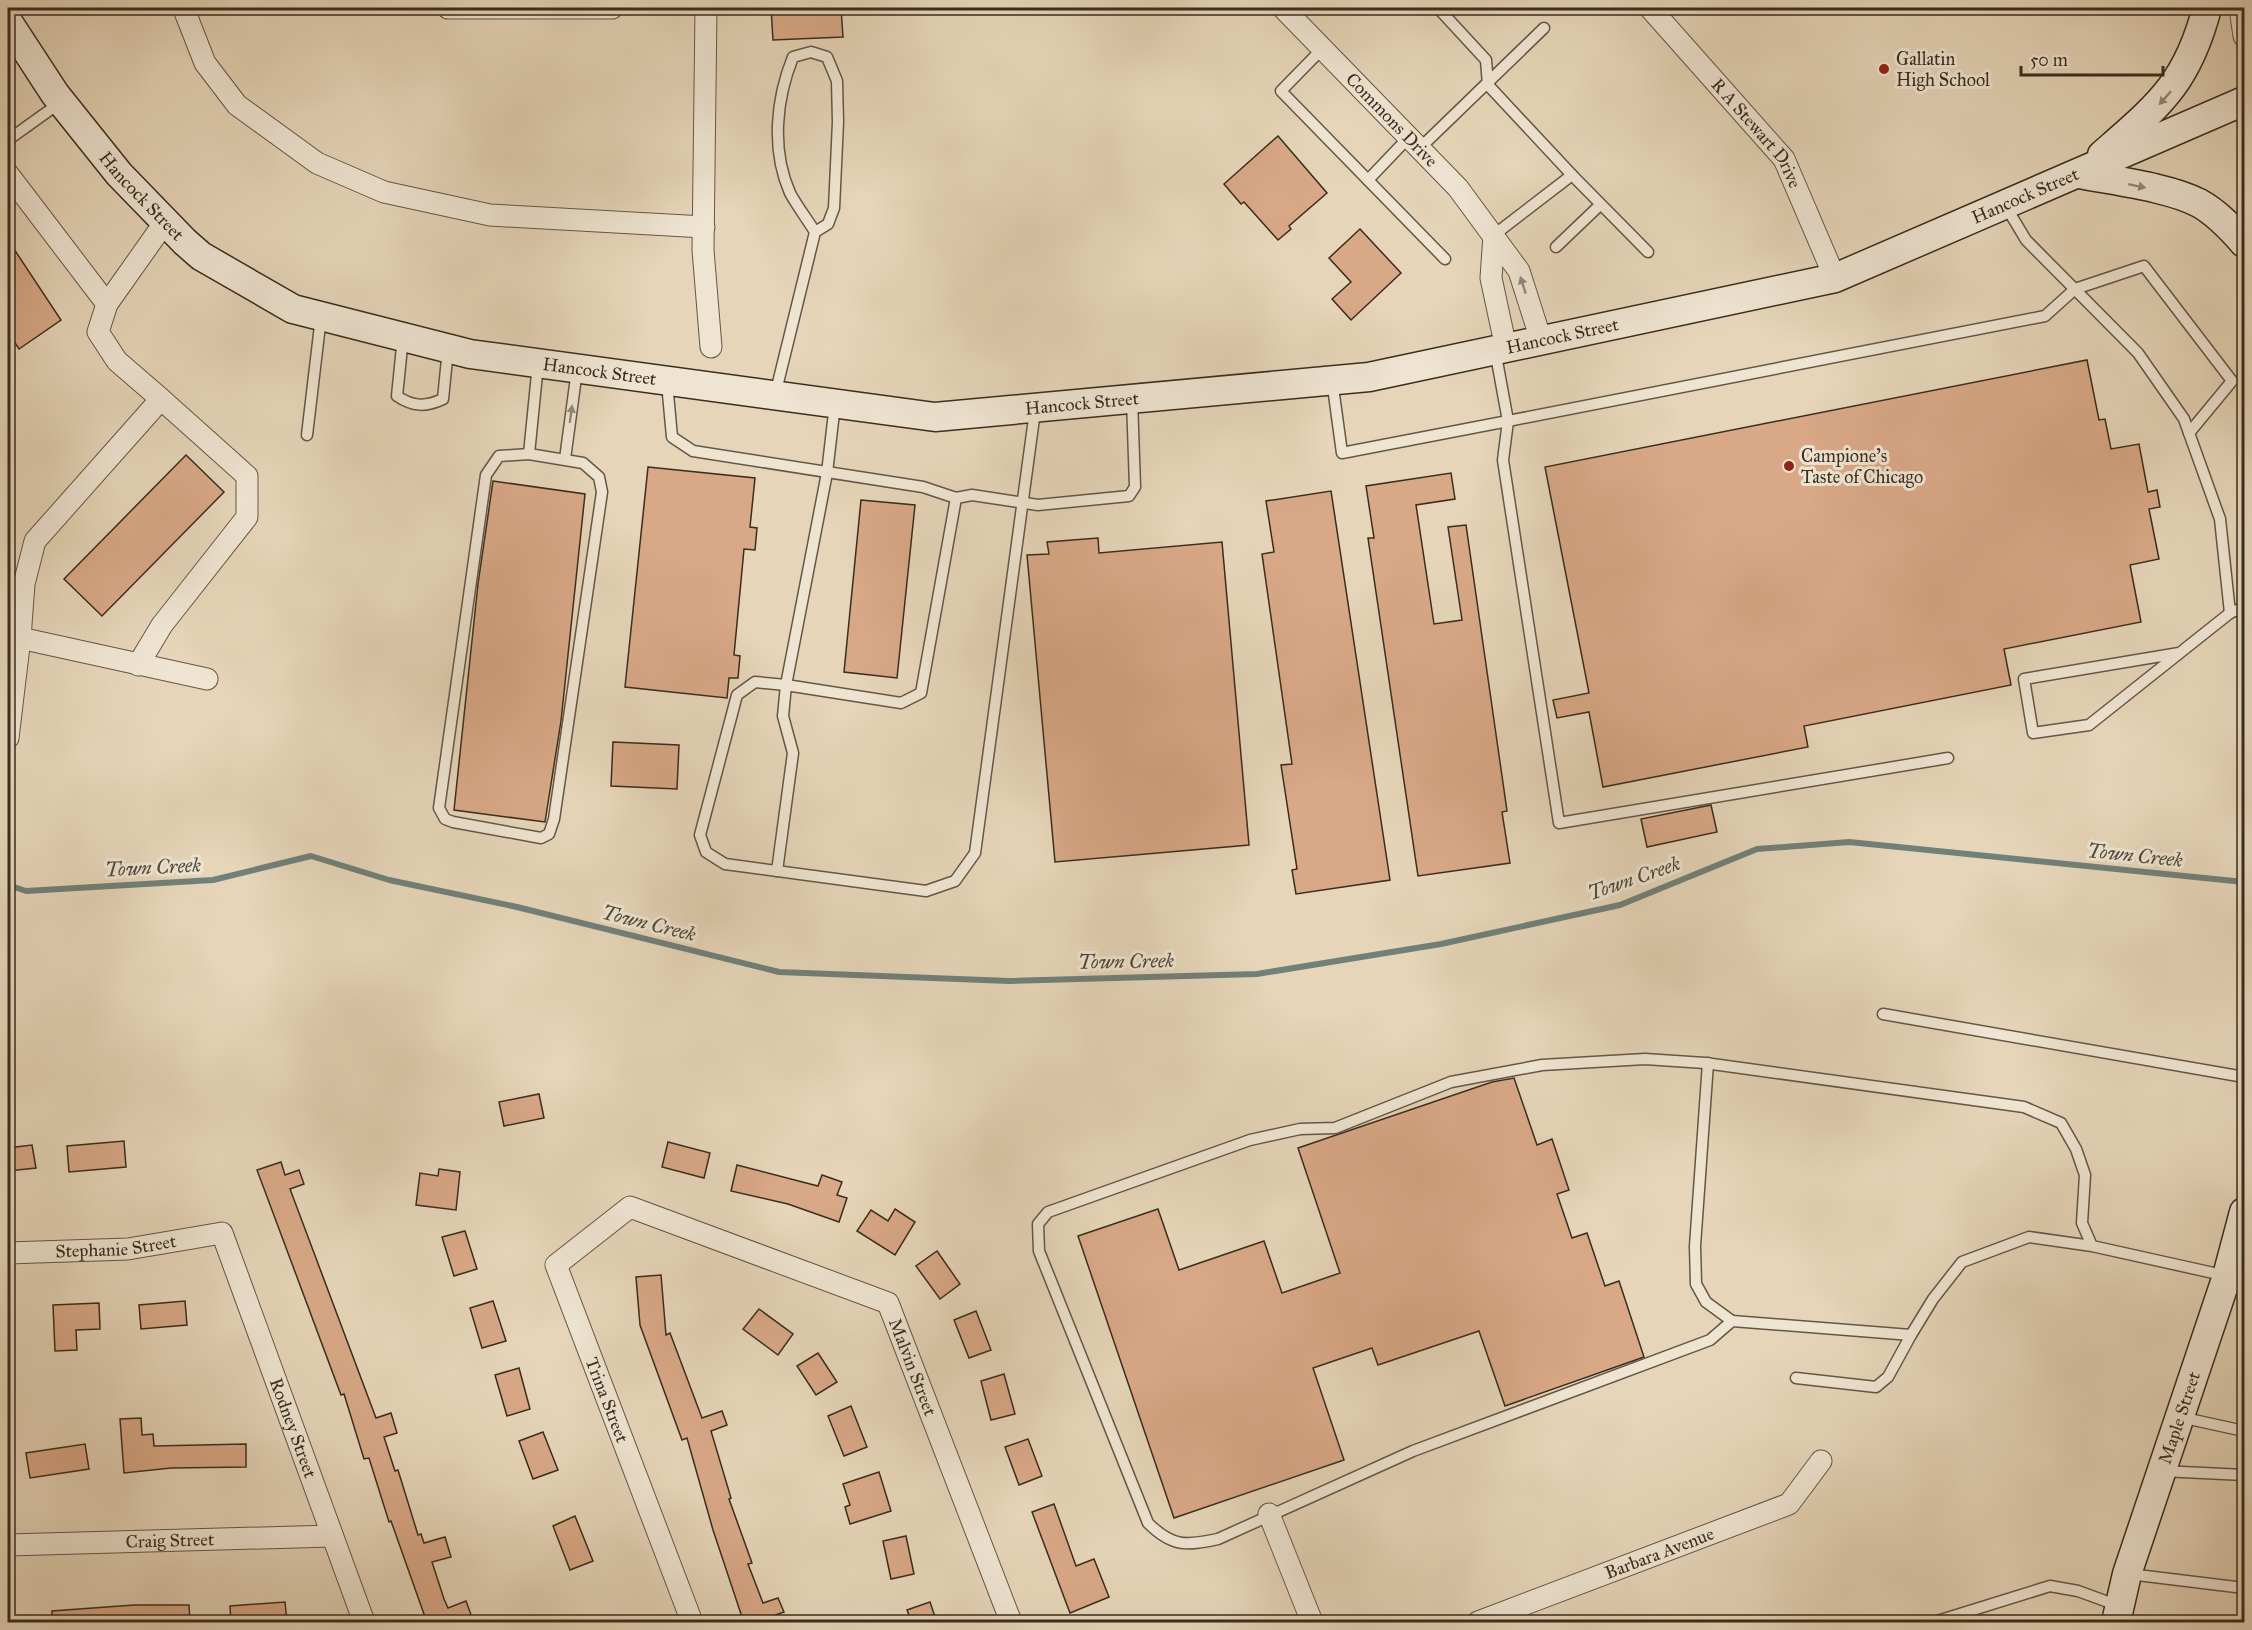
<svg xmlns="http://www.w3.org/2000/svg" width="2252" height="1630" font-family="'IM FELL Great Primer',serif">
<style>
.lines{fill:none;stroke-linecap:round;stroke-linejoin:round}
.stream{stroke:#718079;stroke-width:6}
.building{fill:#d9a887;stroke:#392d1e;stroke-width:1.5}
.lane-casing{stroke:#645745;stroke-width:13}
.street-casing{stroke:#645745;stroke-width:23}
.secondary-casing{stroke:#392d1e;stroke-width:31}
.lane{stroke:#efe4d2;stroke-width:10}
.street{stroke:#efe4d2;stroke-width:21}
.secondary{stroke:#efe4d2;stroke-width:28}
.oneway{fill:#948878}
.poi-dot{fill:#8f2418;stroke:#efe4d2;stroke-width:2}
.labels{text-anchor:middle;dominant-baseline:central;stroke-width:6;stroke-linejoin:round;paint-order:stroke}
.poi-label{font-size:18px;fill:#392d1e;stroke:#efe4d2;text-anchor:start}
.street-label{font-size:18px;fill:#392d1e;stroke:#efe4d2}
.water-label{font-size:20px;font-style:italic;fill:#4c493c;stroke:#efe4d2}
</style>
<rect width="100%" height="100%" fill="#e6d5b9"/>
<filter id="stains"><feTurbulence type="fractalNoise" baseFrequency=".00333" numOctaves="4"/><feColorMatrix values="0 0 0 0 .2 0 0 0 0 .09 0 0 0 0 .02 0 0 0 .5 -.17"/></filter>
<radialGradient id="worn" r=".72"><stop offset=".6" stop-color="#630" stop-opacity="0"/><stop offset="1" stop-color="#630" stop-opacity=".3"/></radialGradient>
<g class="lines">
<polyline class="stream" points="8,885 26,891 213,880 311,856 389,880 517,907 779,972 1009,981 1257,974 1441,944 1620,905 1757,849 1849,842 2244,882"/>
</g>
<g class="building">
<polygon points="771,8 841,8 843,37 773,40"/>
<polygon points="1278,136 1327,193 1289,226 1291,229 1278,240 1244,202 1241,204 1224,184"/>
<polygon points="1360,229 1401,273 1351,320 1332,299 1351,282 1329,258"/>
<polygon points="8,240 61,320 19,349 8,332"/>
<polygon points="2087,360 2099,420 2105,419 2111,449 2139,444 2148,492 2157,490 2160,507 2149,509 2159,559 2130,565 2141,622 2004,649 2011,685 1804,726 1808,747 1603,787 1589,712 1557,718 1553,700 1589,693 1545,467"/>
<polygon points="186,455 224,492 102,616 64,579"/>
<polygon points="648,467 755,478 750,527 757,528 755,550 744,549 734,655 740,656 738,678 729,678 727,698 625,687"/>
<polygon points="1451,473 1455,499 1416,505 1434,624 1462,620 1448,527 1466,525 1507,811 1502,812 1510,863 1418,876 1368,538 1374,538 1366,486"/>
<polygon points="493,481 585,494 561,721 545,822 454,810 478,584"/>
<polygon points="1331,491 1390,880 1296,894 1292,870 1297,869 1281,765 1292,764 1262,554 1274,552 1266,501"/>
<polygon points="861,500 915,505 897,678 844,672"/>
<polygon points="1098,538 1099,553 1222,542 1249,845 1055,862 1027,555 1049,554 1047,542"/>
<polygon points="613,742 679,745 677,789 611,786"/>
<polygon points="1711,805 1717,832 1647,847 1641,819"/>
<polygon points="1514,1078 1537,1145 1552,1139 1569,1190 1557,1194 1572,1238 1587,1233 1605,1286 1619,1281 1644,1357 1505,1406 1479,1331 1378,1365 1372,1348 1313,1368 1344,1460 1174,1518 1078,1236 1158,1209 1179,1270 1264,1241 1282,1293 1340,1273 1298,1148 1492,1082"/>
<polygon points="539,1094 544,1118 504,1126 499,1102"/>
<polygon points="124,1141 126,1167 69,1172 67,1146"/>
<polygon points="668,1142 710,1153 704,1178 662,1167"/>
<polygon points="32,1145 36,1168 8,1171 8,1148"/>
<polygon points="281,1162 285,1175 299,1170 304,1184 290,1189 376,1418 391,1413 397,1433 384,1437 395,1471 398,1470 418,1535 421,1534 424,1543 445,1537 451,1557 432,1562 444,1599 448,1608 466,1601 474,1623 413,1623 425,1617 391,1521 389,1522 369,1458 364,1459 344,1394 341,1395 257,1170"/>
<polygon points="737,1165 818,1186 822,1175 842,1182 837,1195 847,1198 839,1222 788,1204 731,1191"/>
<polygon points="439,1169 460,1172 456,1210 416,1205 420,1173 438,1176"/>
<polygon points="895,1209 915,1222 895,1255 857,1231 871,1210 888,1221"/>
<polygon points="465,1231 477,1269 454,1276 442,1237"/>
<polygon points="937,1251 960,1284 940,1299 916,1266"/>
<polygon points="661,1275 666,1335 670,1333 702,1418 722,1411 727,1425 711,1431 731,1498 729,1499 752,1563 748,1564 763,1603 778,1598 784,1612 770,1617 772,1623 744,1623 713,1530 687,1438 682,1440 640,1325 636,1277"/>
<polygon points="185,1301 187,1325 141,1329 139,1305"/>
<polygon points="493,1301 506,1341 482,1348 470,1308"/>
<polygon points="99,1303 100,1329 76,1330 77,1350 55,1351 53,1305"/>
<polygon points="759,1309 793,1334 778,1355 743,1329"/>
<polygon points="976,1311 991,1350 969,1358 954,1320"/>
<polygon points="818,1353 837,1382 816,1395 797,1366"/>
<polygon points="519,1368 530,1409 507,1416 495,1375"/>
<polygon points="1004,1374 1015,1414 991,1420 981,1381"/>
<polygon points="851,1406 867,1447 844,1456 828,1416"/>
<polygon points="141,1418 142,1435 153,1434 154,1446 246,1444 246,1467 171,1468 124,1473 120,1419"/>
<polygon points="543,1432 558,1470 533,1479 519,1441"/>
<polygon points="1028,1439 1042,1476 1019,1485 1005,1447"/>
<polygon points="85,1444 89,1469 30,1478 26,1453"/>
<polygon points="879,1472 891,1511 850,1524 845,1507 850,1505 843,1484"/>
<polygon points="1054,1504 1076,1566 1094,1559 1109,1597 1070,1613 1032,1512"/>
<polygon points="575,1516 593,1561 570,1570 553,1526"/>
<polygon points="906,1536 914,1574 891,1579 883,1541"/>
<polygon points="285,1602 287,1623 231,1623 230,1606"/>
<polygon points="930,1602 937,1623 912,1623 907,1610"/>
<polygon points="134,1605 189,1605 190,1623 52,1623 52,1611"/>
</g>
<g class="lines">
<defs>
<g id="lane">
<polyline points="1438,8 1486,60 1488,85 1572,175"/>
<polyline points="1323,48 1281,91 1445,259"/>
<polyline points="8,140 61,102"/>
<polyline points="1420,148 1544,28"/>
<polyline points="1368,180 1409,137"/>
<polyline points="2005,205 2026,240 2138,353 2184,419 2220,519 2230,613 2244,607"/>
<polyline points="1494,235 1572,175 1648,252"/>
<polyline points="1556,247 1600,205"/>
<path d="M403 337 397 396C413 407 426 407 443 399L448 349"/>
<polyline points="1495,350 1508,421 2045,316 2075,289 2144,266 2232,381 2189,433"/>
<polyline points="1332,380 1342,453 1508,421 1503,460 1559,823 1948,758"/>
<polyline points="667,383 672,437 693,451 923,487 956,498 972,495 1038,505 1129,496 1135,487 1132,399"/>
<path d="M775 395 815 232C807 219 797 206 790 193 771 150 776 99 793 57L811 52 827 57 837 81 838 122 834 208 828 224 815 232"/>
<polyline points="835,404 827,473 786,685 755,682 737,695 700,835 706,852 725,864 926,891 955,881 975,853 1035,411"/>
<polyline points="307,435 321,317"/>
<polygon points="529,454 583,463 599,477 602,492 554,819 549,834 541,838 453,822 445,819 439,808 486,475 499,456"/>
<polyline points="529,454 538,364"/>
<polyline points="565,459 577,370"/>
<polyline points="2179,653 2024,679 2033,733 2089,725 2230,613"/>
<polyline points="777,871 793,753 783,716 786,685 901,703 921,693 956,498"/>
<polyline points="1883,1014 2244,1077"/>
<polyline points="1708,1063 1695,1246 1696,1284 1706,1302 1732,1321"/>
<path d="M2092 1246 2082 1223 2085 1175 2076 1149 2061 1123 2024 1107 1705 1063 1645 1059 1542 1065 1451 1082 1335 1128 1300 1129 1250 1140 1048 1212 1038 1224 1039 1251 1148 1523C1172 1547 1186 1546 1218 1539L1413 1451 1710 1340 1732 1321 1911 1335 1933 1299 1962 1262 2029 1237 2092 1246 2227 1276"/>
<polyline points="1796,1378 1876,1387 1888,1377 1911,1335"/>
<polyline points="2180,1417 2244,1431"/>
<polyline points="2162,1471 2244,1475"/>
<polyline points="2129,1574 2244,1588"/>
<polyline points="1934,1622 2050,1586 2078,1591 2119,1606"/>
</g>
<g id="street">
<polyline points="189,8 185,12 205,63 237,105 317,163 384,192 490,215 704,227"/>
<polyline points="448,8 612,8"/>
<polyline points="706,8 703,250 711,347"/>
<path id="s1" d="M1283 8 1458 188 1519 271 1541 340"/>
<path id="s2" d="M1650 8 1784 159 1835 278"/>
<polyline points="2240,8 2244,36"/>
<polyline points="8,174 107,304"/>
<polyline points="165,222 107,304 98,332 117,361 161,399 35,541 24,584 20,638 207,679"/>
<polyline points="1494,235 1491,278 1506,348"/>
<polyline points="138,665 162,625 247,517 247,476 161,399"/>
<polyline points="8,738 20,638"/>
<path id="s3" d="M8 1253 128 1249 222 1233 364 1622"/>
<polyline points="1269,1514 1312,1622"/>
<path id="s4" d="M8 1545 332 1536"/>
<path id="s5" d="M692 1622 556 1265 630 1207 888 1303 1011 1622"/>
<path id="s6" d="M1478 1622 1789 1504 1821 1461"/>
</g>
<g id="secondary">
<path id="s7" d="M8 22 55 94 119 174 185 242 201 256 293 309 470 354 935 417 1369 377 1835 278 2244 101"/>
<path d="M2102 155C2159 105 2187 84 2207 8"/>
<path d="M2080 174C2114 181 2168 187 2199 203 2217 213 2231 228 2244 243"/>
<path id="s8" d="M2116 1622 2127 1574 2227 1276 2244 1212"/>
</g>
</defs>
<use href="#lane" class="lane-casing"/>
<use href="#street" class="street-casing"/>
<use href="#secondary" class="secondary-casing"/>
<use href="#lane" class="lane"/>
<use href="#street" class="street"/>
<use href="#secondary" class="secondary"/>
</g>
<defs><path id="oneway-solid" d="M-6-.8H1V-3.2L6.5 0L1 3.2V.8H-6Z" transform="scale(1.5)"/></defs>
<g class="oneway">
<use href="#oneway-solid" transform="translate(2165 98) rotate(131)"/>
<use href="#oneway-solid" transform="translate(2137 186) rotate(12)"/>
<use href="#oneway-solid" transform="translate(1523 285) rotate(-108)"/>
<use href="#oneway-solid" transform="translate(571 414) rotate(-82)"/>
</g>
<g class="poi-dot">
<circle cx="1884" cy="69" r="6"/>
<circle cx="1789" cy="466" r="6"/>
</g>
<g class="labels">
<g class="poi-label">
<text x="1896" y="59">Gallatin<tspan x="1896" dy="21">High School</tspan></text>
<text x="1801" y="456">Campione's<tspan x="1801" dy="21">Taste of Chicago</tspan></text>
</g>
<g class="street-label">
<text stroke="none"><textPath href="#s1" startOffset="156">Commons Drive</textPath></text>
<text stroke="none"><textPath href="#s2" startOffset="165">R A Stewart Drive</textPath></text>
<text stroke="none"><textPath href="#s7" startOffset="220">Hancock Street</textPath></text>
<text stroke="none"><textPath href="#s7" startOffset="2182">Hancock Street</textPath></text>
<text stroke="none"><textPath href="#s7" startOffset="1696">Hancock Street</textPath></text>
<text stroke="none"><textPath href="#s7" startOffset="724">Hancock Street</textPath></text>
<text stroke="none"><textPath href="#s7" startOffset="1210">Hancock Street</textPath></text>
<text stroke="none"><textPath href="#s3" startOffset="108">Stephanie Street</textPath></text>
<text stroke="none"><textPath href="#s5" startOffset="820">Malvin Street</textPath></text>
<text transform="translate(607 1400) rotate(69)">Trina Street</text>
<text stroke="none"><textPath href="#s8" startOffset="214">Maple Street</textPath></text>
<text stroke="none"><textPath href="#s3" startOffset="423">Rodney Street</textPath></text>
<text stroke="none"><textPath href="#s4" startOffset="162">Craig Street</textPath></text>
<text stroke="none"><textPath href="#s6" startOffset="194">Barbara Avenue</textPath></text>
</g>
<g class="water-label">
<text transform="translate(2135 855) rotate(6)">Town Creek</text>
<text transform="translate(153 867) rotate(-3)">Town Creek</text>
<text transform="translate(1634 878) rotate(-19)">Town Creek</text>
<text transform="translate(649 923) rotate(14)">Town Creek</text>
<text transform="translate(1126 961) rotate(-1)">Town Creek</text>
</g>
</g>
<rect width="2252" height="1630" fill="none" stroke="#e6d5b9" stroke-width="30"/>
<rect x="9" y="9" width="2234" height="1612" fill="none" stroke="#392d1e" stroke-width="3"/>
<rect x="15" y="15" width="2222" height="1600" fill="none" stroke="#392d1e" stroke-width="1.5"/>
<path d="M2021 66v9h142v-9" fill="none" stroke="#392d1e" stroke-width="3"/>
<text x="2030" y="66" font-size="18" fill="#392d1e" stroke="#efe4d2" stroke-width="4.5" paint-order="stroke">50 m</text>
<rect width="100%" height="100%" filter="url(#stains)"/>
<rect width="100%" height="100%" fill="url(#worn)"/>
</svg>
